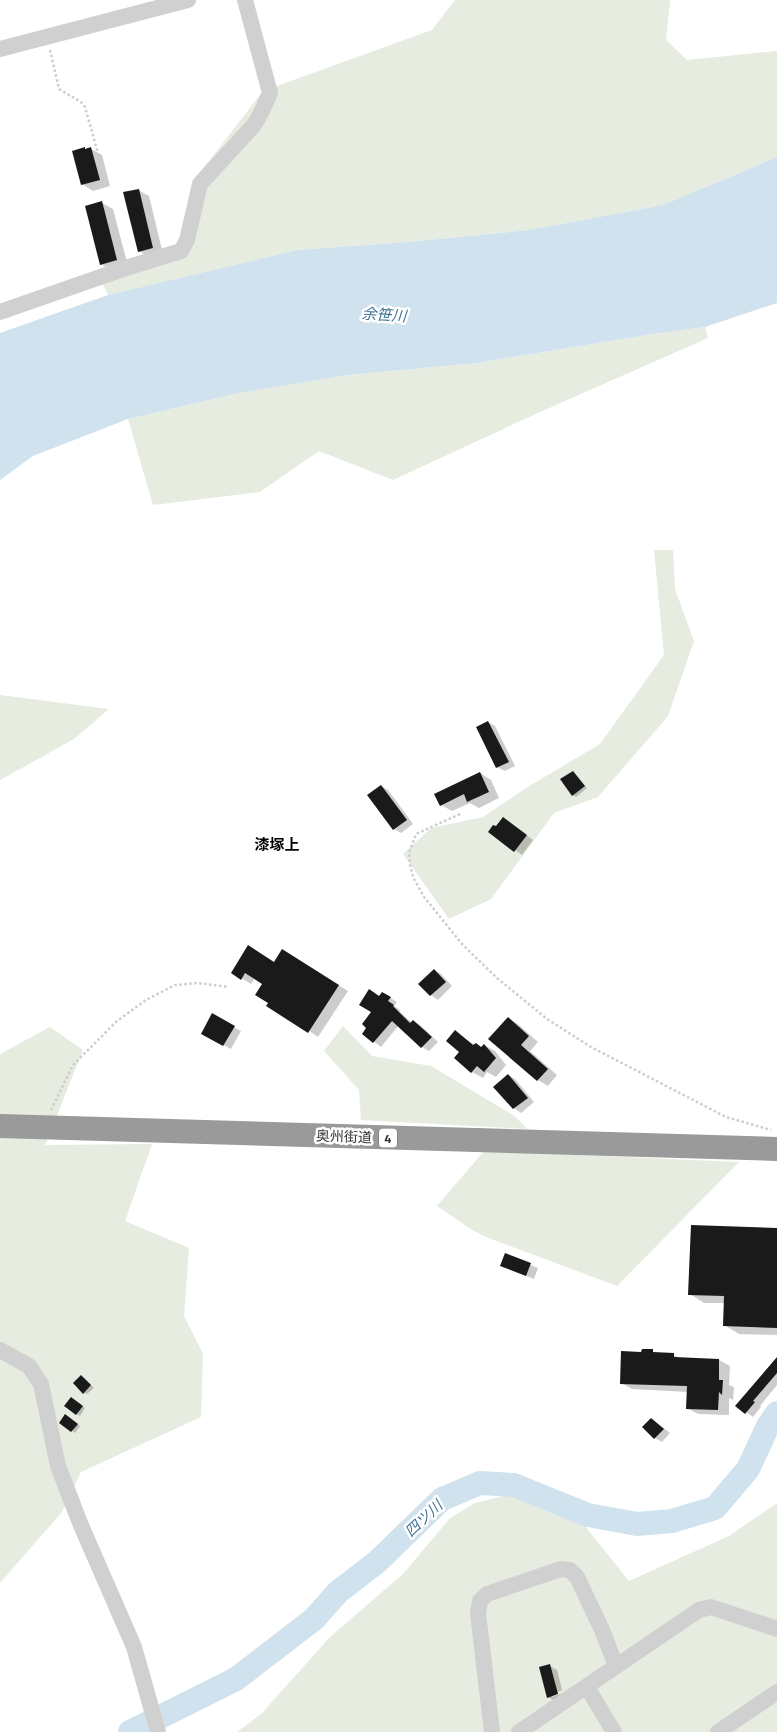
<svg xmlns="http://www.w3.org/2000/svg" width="777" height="1732" font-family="Barlow,'Noto Sans JP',sans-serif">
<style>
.green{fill:#e6ecdf}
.water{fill:#cfe2ee}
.shadow{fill:#0003}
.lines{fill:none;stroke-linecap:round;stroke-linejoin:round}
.river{stroke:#cfe2ee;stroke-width:24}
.building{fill:#1a1a1a}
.path{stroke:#cdcdcd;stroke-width:2.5;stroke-dasharray:2.5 2.5;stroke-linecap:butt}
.minor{stroke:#d0d0d0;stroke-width:16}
.highway{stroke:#9a9a9a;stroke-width:24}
.labels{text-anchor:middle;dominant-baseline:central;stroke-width:5;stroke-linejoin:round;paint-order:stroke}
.shield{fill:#fff;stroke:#707070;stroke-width:1}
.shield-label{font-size:12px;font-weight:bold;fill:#333}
.street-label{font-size:14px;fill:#333;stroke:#fff}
.water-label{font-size:15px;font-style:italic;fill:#3f7597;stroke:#fff}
.neighbourhood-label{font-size:15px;font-weight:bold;fill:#000;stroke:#fff}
</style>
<rect width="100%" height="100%" fill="#fff"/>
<g class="green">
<polygon points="455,0 670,0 666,40 687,60 777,51 777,157 663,205 529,230 408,242 297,250 108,295 102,282 179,248 193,180 213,156 263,91 432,30"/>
<polygon points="705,327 708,338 540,412 393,480 319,451 260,492 153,505 128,419 239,393 348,375 477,363 653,334"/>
<polygon points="654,550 673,550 675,589 694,641 668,716 598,797 554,813 491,899 449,919 403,854 431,828 483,817 531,785 600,744 664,655"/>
<polygon points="0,695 109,709 74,739 0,780"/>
<polygon points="343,1026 372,1056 431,1066 513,1115 528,1129 361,1120 359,1090 324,1051"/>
<polygon points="50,1027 83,1050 45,1145 152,1144 125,1221 189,1248 184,1316 203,1354 201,1417 81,1472 62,1512 0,1583 0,1054"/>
<polygon points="484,1151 739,1162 617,1286 491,1239 472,1230 437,1206"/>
<polygon points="512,1494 585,1526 629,1581 729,1536 777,1503 777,1732 237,1732 261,1714 330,1637 403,1574 450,1518 475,1503"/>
</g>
<polygon class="water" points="777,157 777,303 705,327 653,334 477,363 348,375 239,393 128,419 33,456 0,480 0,333 108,295 297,250 408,242 529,230 663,205"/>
<g class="shadow">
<polygon points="85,149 91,149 102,155 110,186 93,191 82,184"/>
<polygon points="138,190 149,196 163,254 150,258 139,251"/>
<polygon points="102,203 113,209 128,266 112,271 101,264"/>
<polygon points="488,722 495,726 515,766 505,771 497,767"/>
<polygon points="573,772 587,788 576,797 573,795"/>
<polygon points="480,773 491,780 499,798 479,808 470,803 452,811 441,805"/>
<polygon points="381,786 388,790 413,824 401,833 394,829"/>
<polygon points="510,823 533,840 522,855 490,832"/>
<polygon points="292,956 348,991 318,1037 270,1003 264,983 255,978 251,984 233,973 275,963"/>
<polygon points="434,970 441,974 452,986 438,1000 431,995 420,984"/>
<polygon points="382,993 397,1002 394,1006 400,1010 399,1011 412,1023 413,1021 420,1025 438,1042 429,1051 422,1047 399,1025 381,1047 363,1033 368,1027"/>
<polygon points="212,1015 241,1031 231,1049 202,1033"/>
<polygon points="508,1018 518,1024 538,1042 530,1051 557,1075 548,1086 538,1080 490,1039"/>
<polygon points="455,1032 475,1045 482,1048 484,1045 495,1051 506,1065 496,1077 487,1072 483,1078 472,1072 461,1052"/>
<polygon points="508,1075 515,1079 534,1102 521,1113 514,1108"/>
<polygon points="777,1229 777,1335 739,1334 724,1325 725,1303 704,1303 690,1294"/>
<polygon points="506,1255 538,1268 534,1279 502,1266"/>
<polygon points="652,1351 658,1354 674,1355 680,1358 719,1360 730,1366 729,1385 734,1387 733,1400 729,1398 729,1415 698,1414 687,1408 688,1392 632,1389 621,1383 643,1353"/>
<polygon points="777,1366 777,1385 760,1406 761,1407 753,1417 737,1405"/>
<polygon points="84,1378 94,1388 87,1394 84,1393"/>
<polygon points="74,1400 85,1408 80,1416 77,1414"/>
<polygon points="69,1417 80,1426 75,1433 61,1422"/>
<polygon points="652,1419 670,1433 662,1442 655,1438"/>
<polygon points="550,1666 557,1670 562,1690 552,1695 552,1697 563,1693 555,1701 548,1697"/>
</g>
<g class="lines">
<polyline class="river" points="130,1732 236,1679 314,1619 338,1592 377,1562 442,1499 480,1483 514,1485 588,1515 637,1524 672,1521 715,1508 748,1469 768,1426 777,1413"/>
</g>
<g class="building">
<polygon points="85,147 85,149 91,147 100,180 81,185 72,151"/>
<polygon points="139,189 153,248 138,252 123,192"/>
<polygon points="102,201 117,260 100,265 85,206"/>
<polygon points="488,721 509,762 496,768 476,727"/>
<polygon points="573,771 585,786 572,796 560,779"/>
<polygon points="480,772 489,792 467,802 464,794 440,806 434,794"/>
<polygon points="381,785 407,820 393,830 367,795"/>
<polygon points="503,817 527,835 514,852 488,832 493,825 496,826"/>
<polygon points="248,945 274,962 282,949 339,985 308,1033 266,1006 268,1003 255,995 262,984 245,973 241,980 231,973"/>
<polygon points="434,969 446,982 430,996 418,984"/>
<polygon points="369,989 379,996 382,992 391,997 388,1001 394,1005 393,1006 410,1023 413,1020 432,1037 421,1048 392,1021 373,1043 362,1034 366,1028 362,1024 371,1012 359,1005"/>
<polygon points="212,1013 235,1026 223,1046 201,1034"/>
<polygon points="508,1017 529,1036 521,1045 548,1069 537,1081 488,1039"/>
<polygon points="455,1030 473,1045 476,1043 481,1047 484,1044 496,1058 484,1072 477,1066 471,1073 454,1058 459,1052 446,1041"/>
<polygon points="508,1074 528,1098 513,1109 493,1087"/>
<polygon points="691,1225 777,1228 777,1328 723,1326 724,1296 688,1295"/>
<polygon points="505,1253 531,1263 526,1276 500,1266"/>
<polygon points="642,1349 653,1349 653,1352 674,1353 674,1357 719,1359 719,1380 723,1380 722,1395 719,1392 718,1410 686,1409 687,1386 620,1384 621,1351 641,1352"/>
<polygon points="777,1357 777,1373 753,1401 755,1402 745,1414 735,1406"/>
<polygon points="81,1375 91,1385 83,1394 73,1383"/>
<polygon points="71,1397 83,1406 76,1415 64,1406"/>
<polygon points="65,1414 78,1424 71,1432 59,1423"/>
<polygon points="651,1418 664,1429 654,1439 642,1427"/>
<polygon points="550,1664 558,1694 547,1698 539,1667"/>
</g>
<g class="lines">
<g class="path">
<polyline points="50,50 59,89 81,102 85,107 105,178"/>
<polyline points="460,814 416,834 409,853 410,865 413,877 424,897 462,944 497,978 547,1019 591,1047 726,1117 771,1130"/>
<polyline points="51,1110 73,1065 117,1021 146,1000 175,985 198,983 229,987"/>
</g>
<g class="minor">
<polyline points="0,49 188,0"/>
<polyline points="0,312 126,268 181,251 187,240 200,184 254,125 261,113 270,93 245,0"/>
<polyline points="0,1350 29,1366 41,1384 58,1466 80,1523 134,1647 158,1732"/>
<polyline points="587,1687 614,1732"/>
<polyline points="492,1732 478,1613 480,1601 487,1594 561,1569 570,1570 577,1577 602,1630 616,1666"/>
<polyline points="519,1732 699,1610 711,1607 777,1629"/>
<polyline points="718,1732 777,1692"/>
</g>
<polyline class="highway" points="0,1126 777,1149"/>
</g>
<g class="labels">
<rect class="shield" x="379" y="1128.5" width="18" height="19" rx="4"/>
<g class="shield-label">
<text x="388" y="1138">4</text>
</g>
<g class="street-label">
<text transform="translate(344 1136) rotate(2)">奥州街道</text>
</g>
<g class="water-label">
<text transform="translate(384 314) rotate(4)">余笹川</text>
<text transform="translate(423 1518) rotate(-43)">四ツ川</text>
</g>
<g class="neighbourhood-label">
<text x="277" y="844">漆塚上</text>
</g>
</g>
</svg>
